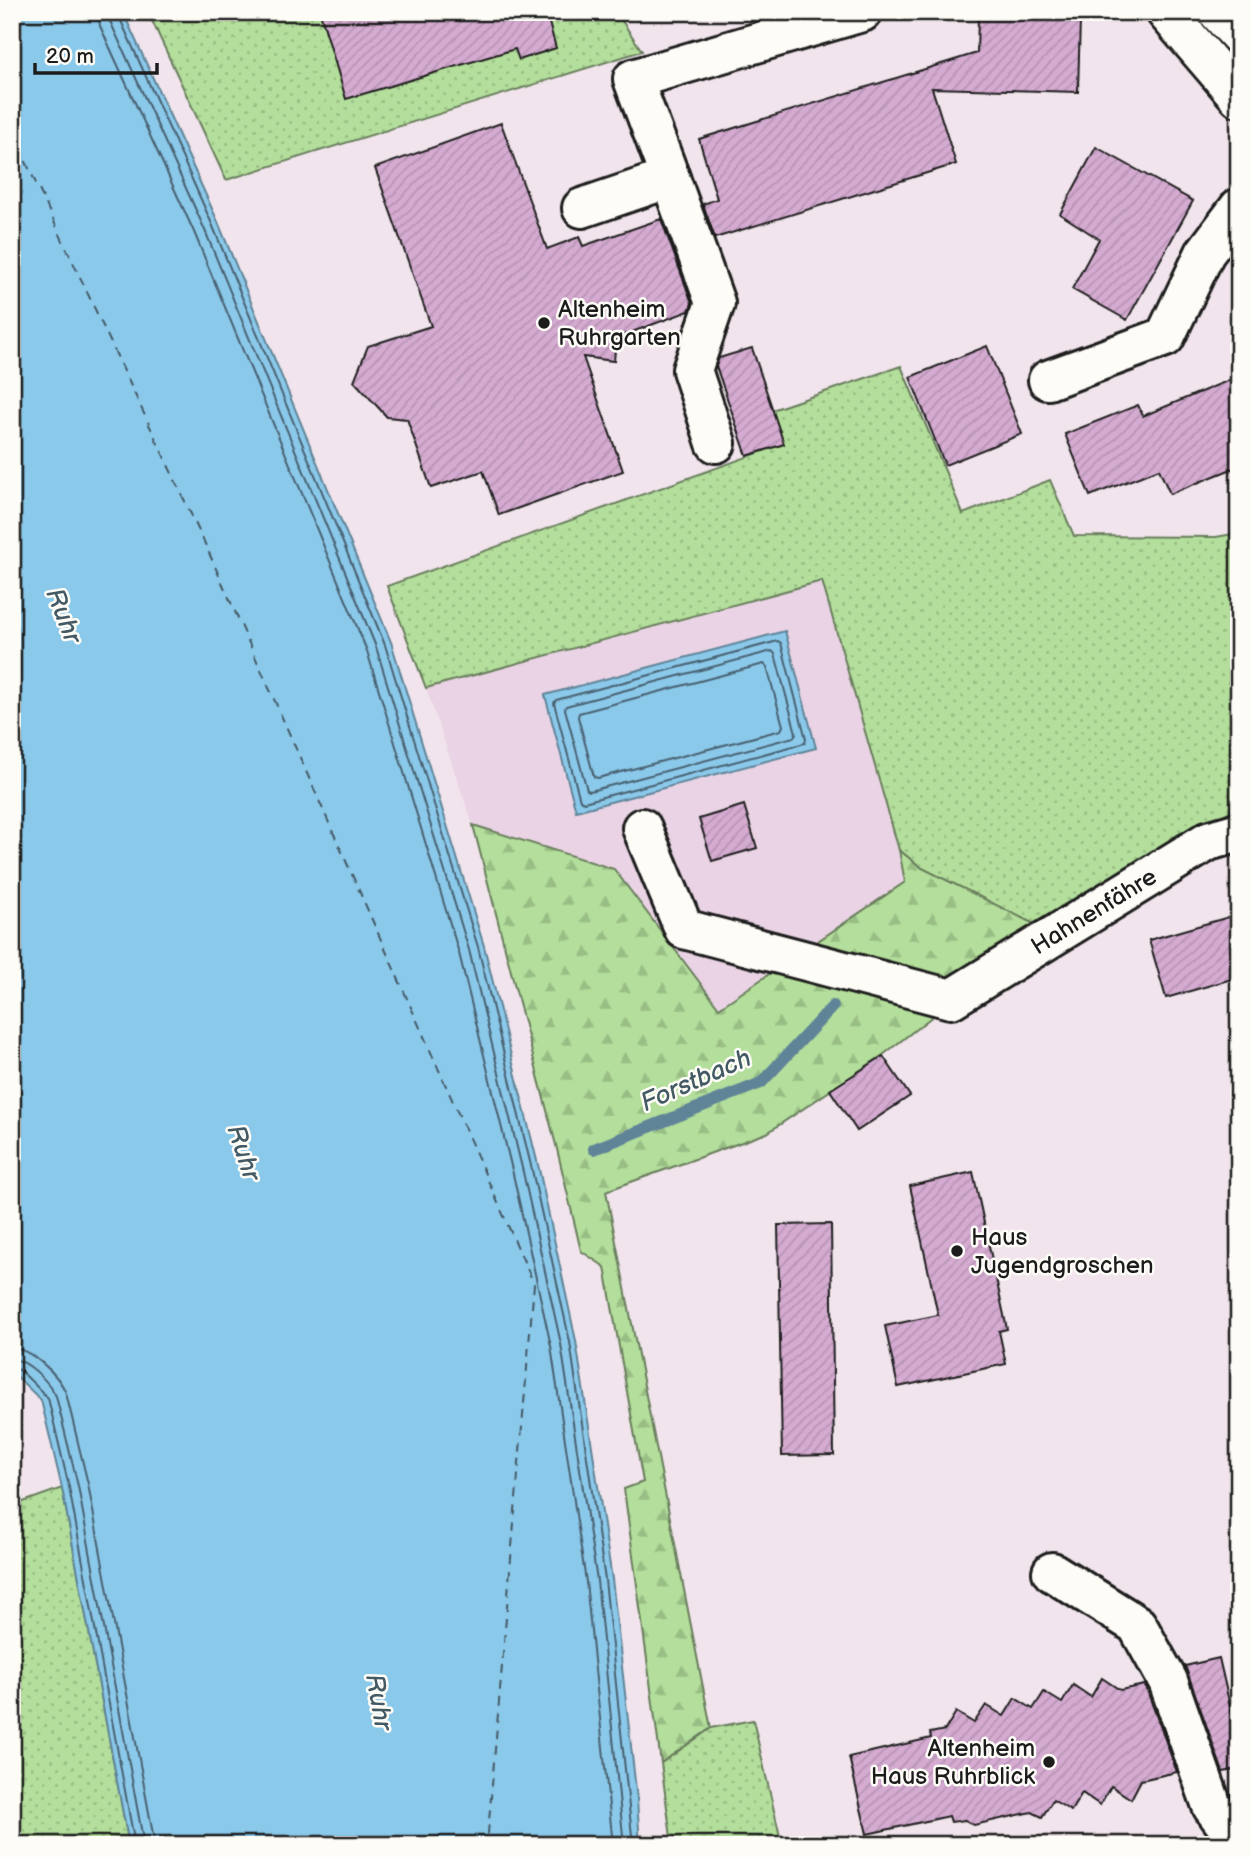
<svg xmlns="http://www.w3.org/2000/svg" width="1251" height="1857" font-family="'Balsamiq Sans',sans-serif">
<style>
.built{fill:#e9d3e4}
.grass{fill:url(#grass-dots);stroke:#687d5c;stroke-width:2}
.forest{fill:url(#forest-firs);stroke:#687d5c;stroke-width:2}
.water{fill:#8bc9eb;stroke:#5f8498;stroke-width:2}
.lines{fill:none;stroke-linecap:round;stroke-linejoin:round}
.shore{stroke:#48616f;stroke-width:2}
.stream{stroke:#5f8498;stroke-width:12}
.ferry{stroke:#435964;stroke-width:2;stroke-dasharray:9 7;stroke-linecap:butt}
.building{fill:url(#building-hatch);stroke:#1c1c1c;stroke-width:2}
.minor-casing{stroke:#1c1c1c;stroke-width:44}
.major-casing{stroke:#1c1c1c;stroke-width:44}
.minor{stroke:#fdfcf7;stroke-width:38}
.major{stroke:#fdfcf7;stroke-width:38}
.poi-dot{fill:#1c1c1c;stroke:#fdfcf7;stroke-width:2.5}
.labels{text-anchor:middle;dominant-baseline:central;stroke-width:5;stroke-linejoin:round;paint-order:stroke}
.poi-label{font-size:24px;fill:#1c1c1c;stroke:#fdfcf7;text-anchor:start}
.street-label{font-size:24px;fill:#1c1c1c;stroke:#fdfcf7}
.water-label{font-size:26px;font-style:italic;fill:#435964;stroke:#fdfcf7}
</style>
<defs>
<pattern id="grass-dots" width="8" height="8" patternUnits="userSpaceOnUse" patternTransform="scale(1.75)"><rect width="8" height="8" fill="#b3de9b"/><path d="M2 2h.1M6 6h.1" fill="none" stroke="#99be85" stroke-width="1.8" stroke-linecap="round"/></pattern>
<pattern id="forest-firs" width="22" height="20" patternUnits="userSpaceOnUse" patternTransform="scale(1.75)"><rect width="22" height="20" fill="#b3de9b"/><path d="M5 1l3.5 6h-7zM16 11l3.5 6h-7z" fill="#99be85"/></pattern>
<pattern id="building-hatch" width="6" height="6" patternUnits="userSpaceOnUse" patternTransform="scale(1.75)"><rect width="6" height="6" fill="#d5abd1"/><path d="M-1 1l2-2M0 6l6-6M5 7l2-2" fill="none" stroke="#b693b3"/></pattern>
</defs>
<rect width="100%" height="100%" fill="#f1e4ec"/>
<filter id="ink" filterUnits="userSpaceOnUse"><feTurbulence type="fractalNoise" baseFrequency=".0143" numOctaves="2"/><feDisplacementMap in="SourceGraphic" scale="14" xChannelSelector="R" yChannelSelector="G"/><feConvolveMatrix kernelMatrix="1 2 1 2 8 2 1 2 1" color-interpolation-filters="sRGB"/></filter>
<g filter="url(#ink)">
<polygon class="built" points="822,581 899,850 922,868 684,1089 473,825 426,688"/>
<g class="grass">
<polygon points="148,12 616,12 642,51 226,180"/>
<polygon points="901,366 963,514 1050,480 1074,536 1216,537 1239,533 1239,805 1044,929 922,868 899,850 822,581 426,688 387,586 783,444 772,410"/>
<polygon points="62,1488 129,1845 12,1845 12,1506"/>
<polygon points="753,1720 782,1845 672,1845 661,1763 711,1728"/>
</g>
<polygon class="forest" points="473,825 614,869 719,1008 905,882 899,850 922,868 1044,929 883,1055 767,1133 606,1191 711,1728 661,1763 624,1489 643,1482 605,1267 581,1251 557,1149"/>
<g class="water">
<polygon points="12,12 123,12 218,222 391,642 484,946 539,1169 576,1341 612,1579 637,1799 640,1845 129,1845 62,1488 41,1400 12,1372"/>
<polygon points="785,631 816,748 576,811 545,695"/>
</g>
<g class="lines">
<g class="shore">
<polyline points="98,12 100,26 194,232 367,651 459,953 513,1174 551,1346 586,1582 613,1845"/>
<polyline points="108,12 110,21 204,228 376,647 469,950 523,1172 561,1344 597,1581 624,1845"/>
<polyline points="117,12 212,224 385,645 478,947 532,1170 570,1342 605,1580 633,1845"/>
<polygon points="778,641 781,643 806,739 805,743 584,802 580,800 554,703 556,700"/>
<polygon points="772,651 775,654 796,733 794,737 590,791 587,790 565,709 566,706"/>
<polygon points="764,664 767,667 783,726 781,730 598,778 594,777 578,717 579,713"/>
<path d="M12 1348C31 1349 59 1375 66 1393L88 1484 155 1845"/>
<path d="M12 1359C28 1360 49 1382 56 1396L78 1486 144 1845"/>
<polyline points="12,1368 20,1370 48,1398 69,1487 135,1845"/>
</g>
<polyline class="stream" points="594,1149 761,1083 833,1006"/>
<polyline class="ferry" points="12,132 205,544 534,1284 487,1845"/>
</g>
<g class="building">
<polygon points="320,12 546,12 556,48 519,60 515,49 346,99"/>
<polygon points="978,17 1080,19 1078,92 932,88 956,164 715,238 703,204 717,199 699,139 977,53"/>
<polygon points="501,123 547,249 579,237 583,246 661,219 692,303 689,311 616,338 614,361 583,357 623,471 499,515 483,471 431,488 407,419 387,417 354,381 368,346 431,326 375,168"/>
<polygon points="1096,147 1193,201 1127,320 1072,289 1099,239 1060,214"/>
<polygon points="987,346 1022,434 945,465 910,377"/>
<polygon points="752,348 784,444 747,456 716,366 719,358"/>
<polygon points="1239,376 1239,466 1170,494 1159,469 1090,496 1065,434 1138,405 1143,416"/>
<polygon points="744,805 757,848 712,861 699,819"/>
<polygon points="1239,914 1239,977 1166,998 1149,940"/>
<polygon points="883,1056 910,1096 857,1131 830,1090"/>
<polygon points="973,1172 1007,1329 999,1331 1006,1364 898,1387 885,1326 938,1315 910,1186"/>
<polygon points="831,1224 834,1455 782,1456 778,1225"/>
<polygon points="1219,1658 1239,1745 1239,1769 1223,1772 1185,1666"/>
<polygon points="1102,1678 1120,1690 1145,1685 1177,1772 1141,1780 1131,1799 1111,1786 1100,1805 1082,1793 1071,1811 1053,1800 1042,1817 1032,1812 974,1825 965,1820 951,1822 949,1816 867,1834 849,1757 931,1738 930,1733 945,1730 956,1712 974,1723 986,1705 1004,1716 1015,1698 1033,1709 1044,1692 1062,1703 1073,1685 1091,1697"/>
</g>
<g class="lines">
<defs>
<g id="minor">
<polyline points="670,178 715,303 692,370 716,443"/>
<polyline points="582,208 670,178 633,79 862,12"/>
<polyline points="1048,380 1165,337 1205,253 1239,208"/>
<path id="s1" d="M642 828 684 929 951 999 1208 841 1239 832"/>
<polyline points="1052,1572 1137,1625 1168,1681 1212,1806 1239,1842"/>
</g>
<g id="major">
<polyline points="1166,12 1239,97"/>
<polyline points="1218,12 1239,35"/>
</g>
</defs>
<use href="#minor" class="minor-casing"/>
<use href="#major" class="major-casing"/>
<use href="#minor" class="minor"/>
<use href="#major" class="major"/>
</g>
</g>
<g class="poi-dot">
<circle cx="544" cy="323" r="7"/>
<circle cx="957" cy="1251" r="7"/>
<circle cx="1049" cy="1762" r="7"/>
</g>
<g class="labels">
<g class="poi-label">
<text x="558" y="309">Altenheim<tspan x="558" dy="28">Ruhrgarten</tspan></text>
<text x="971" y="1237">Haus<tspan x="971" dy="28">Jugendgroschen</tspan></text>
<text x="1035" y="1748" text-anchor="end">Altenheim<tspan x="1035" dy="28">Haus Ruhrblick</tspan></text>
</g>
<g class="street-label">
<text stroke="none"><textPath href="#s1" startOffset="553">Hahnenfähre</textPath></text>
</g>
<g class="water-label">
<text transform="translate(63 616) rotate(69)">Ruhr</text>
<text transform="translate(696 1081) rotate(-24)">Forstbach</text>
<text transform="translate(243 1153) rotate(72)">Ruhr</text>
<text transform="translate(378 1702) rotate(80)">Ruhr</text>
</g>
</g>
<rect width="1251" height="1857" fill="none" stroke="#fdfcf7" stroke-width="42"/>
<rect x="21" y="21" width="1209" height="1815" fill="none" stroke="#1c1c1c" stroke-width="2.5" filter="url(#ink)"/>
<path d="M35 63v10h122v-10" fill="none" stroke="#1c1c1c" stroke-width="3.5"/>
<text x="46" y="63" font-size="21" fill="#1c1c1c" stroke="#fdfcf7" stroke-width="5" paint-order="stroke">20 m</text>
</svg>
